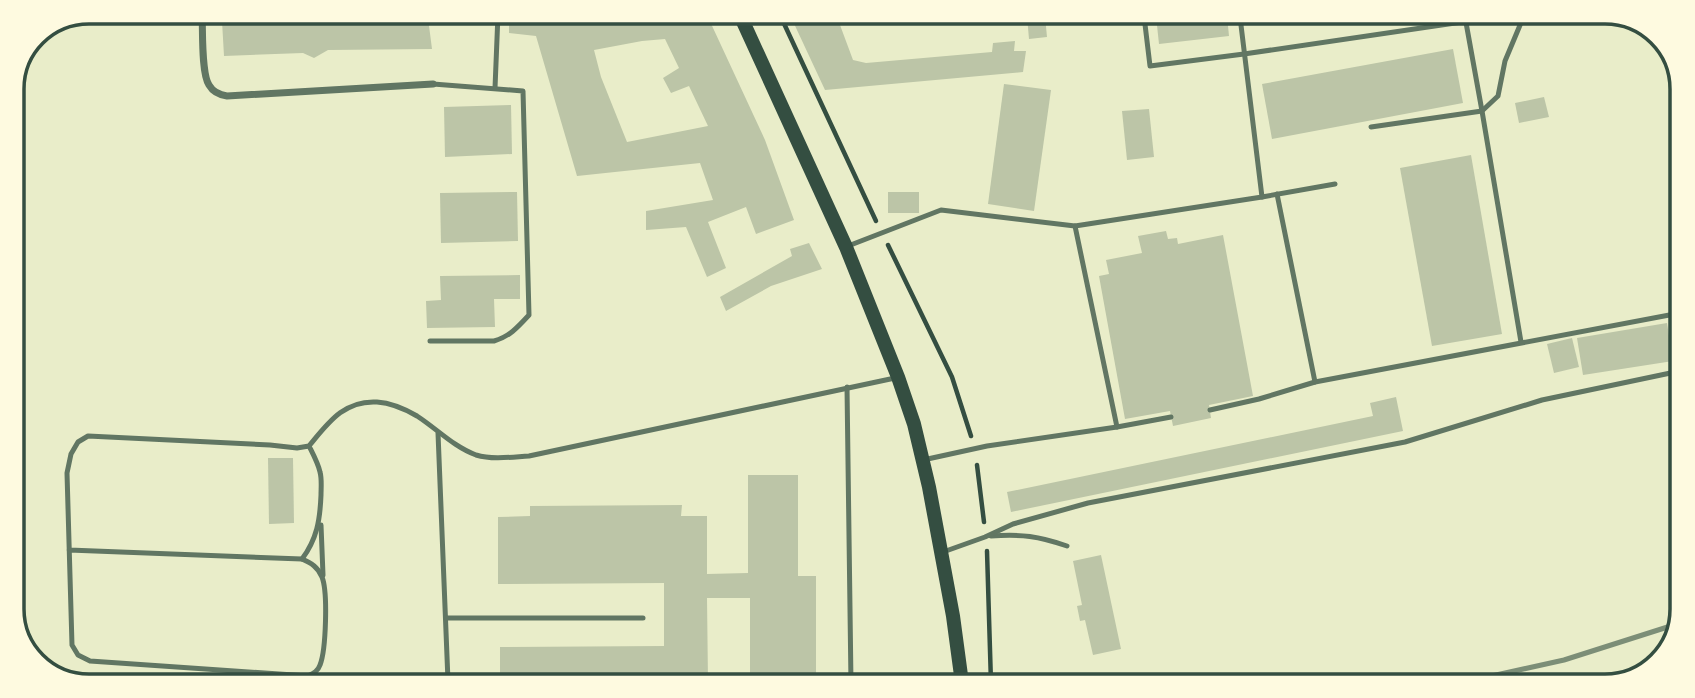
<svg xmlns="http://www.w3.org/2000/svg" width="1695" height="698" font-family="Montserrat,sans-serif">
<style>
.building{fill:#bcc5a7;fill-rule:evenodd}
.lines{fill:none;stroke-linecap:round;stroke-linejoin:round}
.path{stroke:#344e41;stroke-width:4.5}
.service{stroke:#617663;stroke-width:5}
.minor{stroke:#617663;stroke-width:7}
.secondary{stroke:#344e41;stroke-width:14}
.rail{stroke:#7c8e77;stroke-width:5}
.rim{fill:none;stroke:#344e41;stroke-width:3.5}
</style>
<rect width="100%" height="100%" fill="#e9edc9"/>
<g class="building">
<polygon points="232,13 452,14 451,20 428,18 432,49 328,50 314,58 303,53 224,56 222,21 232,22"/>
<path d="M509 14 707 15 765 140 794 220 756 234 746 207 708 222 726 268 707 277 686 227 646 230V211L713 200 700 163 577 176 536 36 509 33ZM665 39 679 68 663 78 671 93 689 86 708 126 627 142 601 77 594 50 642 41Z"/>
<polygon points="790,15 874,15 878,23 840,25 853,60 866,63 992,52 993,43 1015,41 1014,51 1026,51 1023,72 825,90"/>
<polygon points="904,15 928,15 928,18 905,21"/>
<polygon points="1027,16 1045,16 1047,37 1029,39"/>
<polygon points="1156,16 1227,16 1229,36 1159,44"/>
<polygon points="1453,49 1463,103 1272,139 1262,84"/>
<polygon points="1004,84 1051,90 1034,211 988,204"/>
<polygon points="1544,97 1549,117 1519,123 1515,103"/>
<polygon points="511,105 512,154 445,157 444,107"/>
<polygon points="1149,109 1154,157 1127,160 1122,111"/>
<polygon points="1471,155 1502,334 1432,346 1400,168"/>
<polygon points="517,192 518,241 441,243 440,193"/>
<rect x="888" y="192" width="31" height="21"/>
<polygon points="1166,231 1168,239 1177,238 1178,244 1223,235 1253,396 1209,405 1211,418 1173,426 1170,411 1125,419 1099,276 1109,274 1106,260 1142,253 1138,236"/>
<polygon points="809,243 822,269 771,286 726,311 720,297 792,256 790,249"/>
<polygon points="520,275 520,299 494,299 495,327 427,328 426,301 441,300 440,276"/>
<polygon points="1667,323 1673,361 1583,375 1577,338"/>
<polygon points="1572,338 1579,367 1554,373 1547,344"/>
<polygon points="1396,397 1403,431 1011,512 1007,492 1373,416 1370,403"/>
<polygon points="268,458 293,458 294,523 269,524"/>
<polygon points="748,475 798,475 798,576 816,576 816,674 804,674 804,683 750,683 750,598 707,598 708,682 492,682 492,679 500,679 500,647 664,646 664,583 498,584 498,517 530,516 530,506 682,505 681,516 707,516 707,574 748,573"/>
<polygon points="1101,555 1121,649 1093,655 1085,620 1080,621 1077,606 1082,605 1073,561"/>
</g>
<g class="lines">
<g class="path">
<polyline points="780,15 876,221"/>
<polyline points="888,245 952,377 971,436"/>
<polyline points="977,465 984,522"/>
<polyline points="987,551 991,683"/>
</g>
<g class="service">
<polyline points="1144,16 1150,66 1244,54 1496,17"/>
<polyline points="1240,17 1262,197"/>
<polyline points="1465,17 1482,111 1521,342"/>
<polyline points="495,88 498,14"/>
<polyline points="1371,127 1482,111 1498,96 1505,61 1523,18"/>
<polyline points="1277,194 1315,382"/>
<polyline points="1075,226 1117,427"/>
<polyline points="848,246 941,210 1075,226 1262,197 1335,184"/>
<path d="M430 341H494C509 337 518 327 529 315L523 91 433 84"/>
<polyline points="847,387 851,683"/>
<polyline points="1210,410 1259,399 1315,382 1680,313"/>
<polyline points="438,433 448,681"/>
<polyline points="923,460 987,446 1117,427 1171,417"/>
<polyline points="321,525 323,575"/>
<path d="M991 536C1022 534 1038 536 1067 546"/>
<path d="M69 550 302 559C311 563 318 567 322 577 328 592 326 650 320 665 318 671 314 673 308 676L90 661 78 655 72 645 67 473 71 454 78 442 88 436 270 445 297 448 309 446C328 423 344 400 377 402 392 403 405 409 417 416 437 429 454 447 476 455 493 460 512 457 529 456L895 378"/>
<polyline points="943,552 985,537 1013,524 1088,503 1405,442 1542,400 1680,371"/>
<path d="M302 559C317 539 320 520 321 495 321 488 322 479 320 472 318 463 313 454 309 446"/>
<polyline points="446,618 643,618"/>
</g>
<path class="minor" d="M202 13C203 29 201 73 209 85 213 92 220 95 227 96L433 84"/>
<polyline class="secondary" points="740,15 846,247 898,377 914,424 929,487 953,616 962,683"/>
<polyline class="rail" points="1451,685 1564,660 1677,624"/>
</g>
<path d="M0 0H1695V698H0ZM89 24H1605A65 65 0 0 1 1670 89V609A65 65 0 0 1 1605 674H89A65 65 0 0 1 24 609V89A65 65 0 0 1 89 24Z" fill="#fefae0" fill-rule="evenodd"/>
<path class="rim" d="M89 24H1605A65 65 0 0 1 1670 89V609A65 65 0 0 1 1605 674H89A65 65 0 0 1 24 609V89A65 65 0 0 1 89 24Z"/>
</svg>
